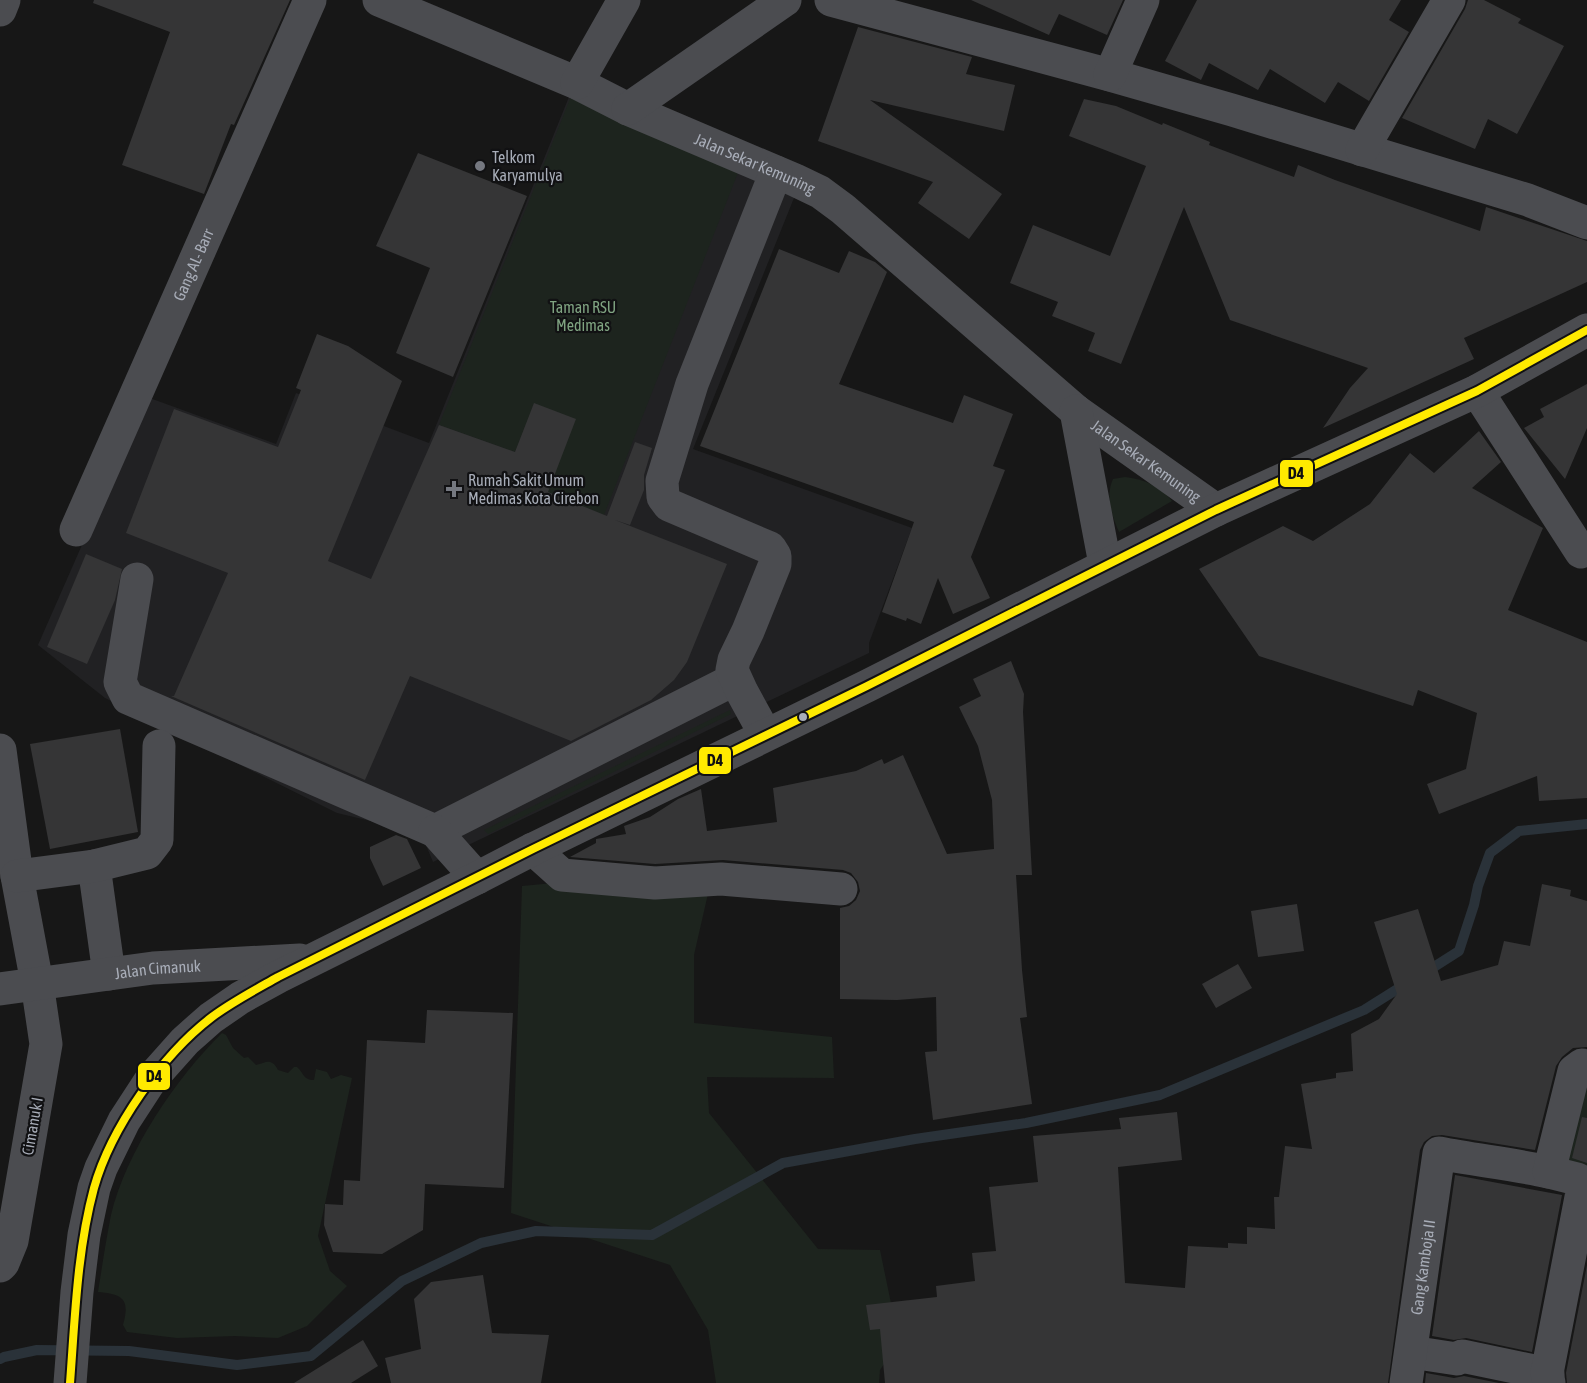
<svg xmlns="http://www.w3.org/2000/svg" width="1587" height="1383" font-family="'Asap Condensed',sans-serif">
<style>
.built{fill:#212123}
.green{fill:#1d241e}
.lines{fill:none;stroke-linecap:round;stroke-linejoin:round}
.stream{stroke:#2a3239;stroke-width:10}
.building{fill:#353536}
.minor{stroke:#4b4c50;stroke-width:33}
.bus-1-casing{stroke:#111113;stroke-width:12}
.bus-1{stroke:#ffea00;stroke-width:8}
.poi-dot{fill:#757880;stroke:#111113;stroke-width:2}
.bus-dot{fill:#a8adb8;stroke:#111113;stroke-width:2}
.labels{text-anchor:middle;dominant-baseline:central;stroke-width:4.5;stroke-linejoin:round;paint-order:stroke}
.poi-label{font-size:16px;fill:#a8adb8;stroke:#111113;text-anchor:start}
.street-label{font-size:16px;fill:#a8adb8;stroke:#111113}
.park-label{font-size:16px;fill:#7fa381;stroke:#111113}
.line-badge{stroke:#111113;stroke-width:2}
.pale-badge-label{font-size:16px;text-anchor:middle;font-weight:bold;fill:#111}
</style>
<rect width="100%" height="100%" fill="#171717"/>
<polygon class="built" points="573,87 798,188 693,449 912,528 869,643 869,653 433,862 421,833 337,813 105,698 38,645 147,397 276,444 296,393 429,443"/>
<g class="green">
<polygon points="574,89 741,165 604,515 520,481 575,419 534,404 515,452 439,425"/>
<path d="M1125 477C1143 479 1161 486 1172 501L1119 532C1112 516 1105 496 1113 479Z"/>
<polygon points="730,710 731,714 488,834 484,830"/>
<polygon points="564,882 710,885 694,955 694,1023 832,1037 834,1078 707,1077 709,1113 818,1249 880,1250 899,1342 880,1370 879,1383 716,1383 708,1330 670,1265 511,1213 522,886"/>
<path d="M222 1033 226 1035 233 1048 244 1058 248 1057 256 1065C266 1063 271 1057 278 1070L288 1073 294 1067H297C304 1073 303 1080 314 1080L316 1069 327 1072 331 1079 341 1075 352 1078 318 1236 330 1271 347 1286 307 1326 278 1338 235 1336 177 1338 127 1332 123 1325C130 1300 124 1294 98 1292 102 1267 106 1240 111 1215 126 1152 176 1078 222 1033Z"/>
<polygon points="1587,1074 1587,1169 1562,1164"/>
</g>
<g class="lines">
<g class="stream">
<polyline points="1426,972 1459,951 1474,905 1478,886 1490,853 1519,831 1587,824"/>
<polyline points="0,1359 4,1357 37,1350 129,1351 237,1365 311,1356 402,1281 481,1243 536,1231 652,1235 783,1163 915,1139 1026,1123 1160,1095 1364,1010 1407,983"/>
</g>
</g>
<g class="building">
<polygon points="94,0 290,0 234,125 231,124 204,194 122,165 170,32 93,3"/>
<polygon points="971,0 1123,0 1107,35 1059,14 1049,35"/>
<polygon points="1197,0 1401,0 1389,20 1409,32 1369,101 1338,82 1325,103 1270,69 1258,90 1209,63 1201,80 1165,61"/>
<polygon points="1468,0 1484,0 1521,19 1518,23 1564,46 1517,134 1488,119 1475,149 1402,118 1465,9"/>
<polygon points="858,27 972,57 966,74 1015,85 1004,131 870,100 1002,194 969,239 918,203 933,182 818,141"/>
<polygon points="1084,99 1116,106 1162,125 1163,123 1210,142 1209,145 1294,177 1298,165 1335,180 1480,231 1486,207 1587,241 1587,282 1464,338 1474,359 1323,428 1350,388 1368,368 1230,320 1184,207 1121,364 1088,351 1095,333 1052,316 1058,302 1010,283 1033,225 1110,256 1146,166 1069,136"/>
<polygon points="418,153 527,196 453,377 396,353 430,268 376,246"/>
<polygon points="779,249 839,273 849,251 875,262 887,272 839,384 953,423 964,395 1013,414 993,466 1005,470 971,557 990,598 953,614 938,578 921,624 907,618 906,621 882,612 914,522 700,446"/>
<polygon points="317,334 348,346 402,381 328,561 371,579 439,425 515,452 534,403 576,419 548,492 607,516 635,442 652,448 644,475 644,490 630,525 615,520 727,564 687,662 674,680 651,700 571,741 410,676 365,780 171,696 174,696 228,573 126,533 174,409 278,447 301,390 296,388"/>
<polygon points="1587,384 1587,428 1565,479 1524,428 1544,417 1540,409"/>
<polygon points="1479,431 1501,462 1472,488 1543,528 1508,610 1587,642 1587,798 1539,801 1537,776 1439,814 1427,784 1466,769 1477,713 1418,690 1413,706 1259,656 1199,569 1283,526 1313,541 1370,504 1410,453 1434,473"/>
<polygon points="86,554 122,569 115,600 87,664 47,647"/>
<polygon points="1011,661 1024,694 1023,712 1032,875 1016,875 1022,970 1027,1017 1020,1018 1032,1104 933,1120 925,1052 937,1051 936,997 897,1000 840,999 840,908 849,906 856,900 860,891 858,882 851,873 843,870 723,860 655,864 570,857 596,843 596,839 626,834 624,826 650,817 678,799 701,789 707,831 777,822 773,788 856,771 882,759 884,764 903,755 947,854 994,849 992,800 978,746 959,707 981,696 973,679"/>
<polygon points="120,729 138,832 50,849 30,744"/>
<polygon points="396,835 407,839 421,868 383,886 370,858 370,847"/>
<polygon points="1542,884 1571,890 1570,896 1587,901 1587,1047 1573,1048 1562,1057 1556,1066 1535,1150 1442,1135 1432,1136 1424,1142 1420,1150 1388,1383 885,1383 880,1329 870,1330 866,1305 937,1297 936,1286 975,1281 972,1253 996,1251 989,1187 1038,1182 1033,1136 1121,1129 1119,1118 1177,1112 1182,1160 1118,1167 1125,1283 1185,1288 1188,1246 1228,1248 1228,1243 1247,1244 1247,1227 1275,1229 1274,1197 1279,1197 1285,1146 1312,1149 1301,1084 1336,1078 1336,1073 1353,1071 1351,1034 1379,1019 1397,994 1374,922 1418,909 1441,981 1498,965 1504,941 1530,946"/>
<polygon points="1297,904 1304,951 1258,957 1251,911"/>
<polygon points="1238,964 1252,988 1216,1008 1202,984"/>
<polygon points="427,1010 513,1013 504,1188 425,1184 423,1230 382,1254 333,1252 324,1225 325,1204 343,1205 344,1180 360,1181 367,1040 425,1043"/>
<polygon points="1582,1117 1587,1118 1587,1163 1572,1158"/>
<polygon points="1455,1175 1562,1195 1532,1352 1466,1338 1454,1340 1432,1336"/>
<polygon points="1587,1265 1587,1383 1567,1383 1566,1373"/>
<polygon points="483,1275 492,1333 549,1335 541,1383 391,1383 385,1358 421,1349 414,1299 431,1282"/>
<polygon points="363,1340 378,1366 351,1383 294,1383"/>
<polygon points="1426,1373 1454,1378 1464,1376 1499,1383 1425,1383"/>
</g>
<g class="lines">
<g class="minor">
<path id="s1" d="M379 0 577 83 628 109 795 180 820 192 843 209 1076 411 1216 510"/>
<polyline points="831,0 1110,75 1232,110 1528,200 1587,223"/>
<polyline points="0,10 4,0"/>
<polyline points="1110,75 1143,0"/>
<polyline points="577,83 624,0"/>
<polyline points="628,109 785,0"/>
<polyline points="1362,150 1449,0"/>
<polyline points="1477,391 1581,552"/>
<polyline points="1076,411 1105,564"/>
<path id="s2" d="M76 530 310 0"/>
<polyline points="137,579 120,682 128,698 435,831 735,679"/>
<polyline points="765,734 742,692 732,670 734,660 748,631 775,564 775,556 770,548 669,505 663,497 662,481 692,384 776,172"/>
<polyline points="0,750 17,876 37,983 46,1044 12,1241 3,1263 0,1266"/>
<polyline points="435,831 477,878"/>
<polyline points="533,849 562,875 655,883 721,879 841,889"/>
<polyline points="94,866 109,974"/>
<polyline points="17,876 94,866 147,853 157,840 159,746"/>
<path id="s3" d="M0 989 153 968 300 960"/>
<polyline points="1411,1352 1457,1359 1462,1356 1548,1374"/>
<polyline points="70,1383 77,1292 84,1235 94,1188 101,1168 124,1121 152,1078 185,1041 211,1018 240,998 278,977 477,878 533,849 867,686 1216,510 1477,391 1587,330"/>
<path id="s4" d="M1406 1383 1439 1153C1475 1160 1512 1164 1549 1172"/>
<polyline points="1549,1383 1547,1373 1583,1187 1581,1181 1577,1179 1549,1172 1574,1071 1582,1065 1587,1066"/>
</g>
<defs>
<path id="bus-1" d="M70 1383C75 1318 77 1251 94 1188 111 1128 162 1055 212 1017 232 1002 255 990 278 977L533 849 867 686 1216 510 1477 391 1587 330"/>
</defs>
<use href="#bus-1" class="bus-1-casing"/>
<use href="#bus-1" class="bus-1"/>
</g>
<g class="poi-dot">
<circle cx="480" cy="166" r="6"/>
<path d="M451 480h6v6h6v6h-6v6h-6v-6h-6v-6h6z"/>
</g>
<circle class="bus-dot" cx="803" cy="717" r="5"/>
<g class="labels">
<g class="poi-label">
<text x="492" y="157">Telkom<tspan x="492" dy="18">Karyamulya</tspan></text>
<text x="468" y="480">Rumah Sakit Umum<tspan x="468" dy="18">Medimas Kota Cirebon</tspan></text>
</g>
<g class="street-label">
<text stroke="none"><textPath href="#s1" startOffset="410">Jalan Sekar Kemuning</textPath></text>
<text stroke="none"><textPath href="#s2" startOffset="290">Gang AL- Barr</textPath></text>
<text stroke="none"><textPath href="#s1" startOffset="904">Jalan Sekar Kemuning</textPath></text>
<text stroke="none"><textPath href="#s3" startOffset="159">Jalan Cimanuk</textPath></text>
<text transform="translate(32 1126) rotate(-80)">Cimanuk I</text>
<text stroke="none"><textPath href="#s4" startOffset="117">Gang Kamboja II</textPath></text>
</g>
<g class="park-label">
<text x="583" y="307">Taman RSU<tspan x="583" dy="18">Medimas</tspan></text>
</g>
</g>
<g class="line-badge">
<rect x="1279" y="459" width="35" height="29" rx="6" fill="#ffea00"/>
<rect x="698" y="746" width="34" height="29" rx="6" fill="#ffea00"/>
<rect x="137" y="1062" width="34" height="29" rx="6" fill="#ffea00"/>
</g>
<g class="pale-badge-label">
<text x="1296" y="479">D4</text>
<text x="715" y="766">D4</text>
<text x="154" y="1082">D4</text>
</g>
</svg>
